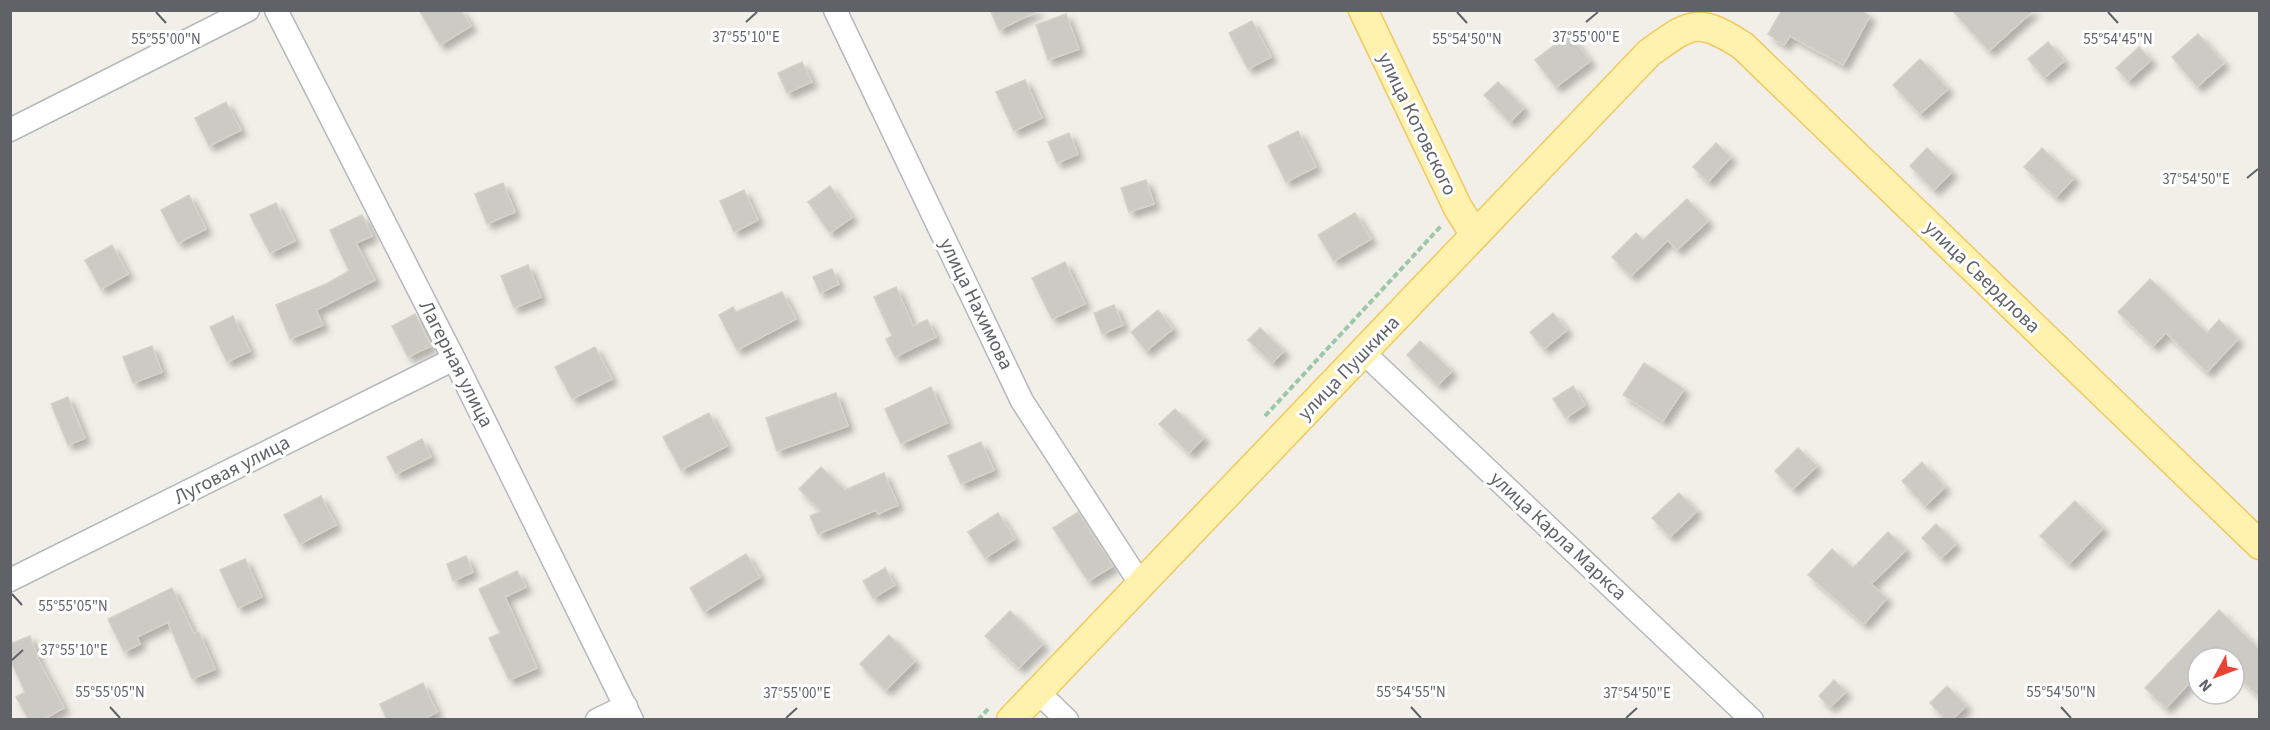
<svg xmlns="http://www.w3.org/2000/svg" width="2270" height="730" font-family="'Source Sans 3',sans-serif">
<style>
.building{fill:#cccac5;stroke:#d6d1c6;stroke-width:1.5;filter:url(#shadow)}
.lines{fill:none;stroke-linecap:round;stroke-linejoin:round}
.minor-casing{stroke:#b5b8bc;stroke-width:25}
.major-casing{stroke:#f2c960;stroke-width:31}
.path{stroke:#9cc7a9;stroke-width:4;stroke-dasharray:6 3;stroke-linecap:butt}
.minor{stroke:#fff;stroke-width:22}
.major{stroke:#fff2af;stroke-width:28}
.ticks{fill:none;stroke:#5f6368;stroke-width:2}
.labels{text-anchor:middle;dominant-baseline:central;stroke-width:6;stroke-linejoin:round;paint-order:stroke}
.street-label{font-size:20px;fill:#5f6368;stroke:#fff}
.ticks-label{font-size:15px;text-anchor:middle;fill:#5f6368;stroke:#fff;stroke-width:6;stroke-linejoin:round;paint-order:stroke}
</style>
<defs>
<filter id="shadow"><feDropShadow dx="5.5" dy="5.5" stdDeviation="3" flood-color="#0004"/></filter>
</defs>
<rect width="100%" height="100%" fill="#f1efe8"/>
<g class="building">
<polygon points="419,10 461,10 471,26 440,45"/>
<polygon points="990,10 1039,10 999,30"/>
<polygon points="1782,10 1860,10 1870,16 1843,65 1790,36 1784,45 1768,34"/>
<polygon points="1952,10 2034,10 1989,51"/>
<polygon points="1066,14 1079,49 1048,60 1036,25"/>
<polygon points="1252,21 1271,57 1248,69 1229,33"/>
<polygon points="1569,34 1590,61 1556,87 1535,60"/>
<polygon points="2198,34 2224,63 2197,87 2172,57"/>
<polygon points="2048,42 2064,61 2044,78 2028,59"/>
<polygon points="2139,47 2151,60 2128,81 2116,68"/>
<polygon points="1920,59 1948,89 1920,114 1893,85"/>
<polygon points="802,62 812,82 787,93 778,73"/>
<polygon points="1025,80 1042,118 1014,131 996,92"/>
<polygon points="1498,82 1524,108 1510,122 1484,95"/>
<polygon points="226,102 241,130 209,146 195,118"/>
<polygon points="1298,131 1316,167 1286,182 1268,146"/>
<polygon points="1069,133 1078,154 1057,163 1048,142"/>
<polygon points="1716,143 1731,157 1708,182 1693,167"/>
<polygon points="1927,148 1952,172 1934,190 1910,166"/>
<polygon points="2042,148 2074,178 2056,197 2024,167"/>
<polygon points="1146,180 1154,204 1129,212 1121,188"/>
<polygon points="503,183 515,212 487,224 475,194"/>
<polygon points="830,186 852,217 830,233 808,202"/>
<polygon points="744,190 758,220 734,232 720,201"/>
<polygon points="189,195 206,229 178,243 161,210"/>
<polygon points="1687,199 1708,221 1677,250 1668,240 1631,276 1612,257 1636,233 1643,240"/>
<polygon points="276,203 295,241 270,253 250,215"/>
<polygon points="1355,213 1371,239 1334,261 1318,235"/>
<polygon points="362,215 372,236 356,243 375,280 316,310 323,325 290,339 276,305 326,284 349,271 330,230"/>
<polygon points="112,245 128,274 101,289 85,260"/>
<polygon points="1065,262 1085,304 1052,319 1032,278"/>
<polygon points="528,265 541,297 514,308 501,276"/>
<polygon points="832,269 839,284 820,293 813,277"/>
<polygon points="2150,279 2207,333 2219,320 2238,339 2207,372 2166,333 2153,346 2118,312"/>
<polygon points="896,287 913,326 927,320 936,337 895,357 886,339 892,336 874,297"/>
<polygon points="782,292 796,319 737,350 719,315 733,307 736,312"/>
<polygon points="1114,305 1123,325 1102,334 1094,313"/>
<polygon points="1158,310 1173,329 1146,351 1131,332"/>
<polygon points="1553,313 1567,330 1544,349 1530,332"/>
<polygon points="415,314 431,346 408,357 392,326"/>
<polygon points="233,316 250,351 227,362 210,327"/>
<polygon points="1260,328 1284,351 1272,363 1248,340"/>
<polygon points="1420,341 1452,371 1438,385 1407,355"/>
<polygon points="152,346 162,372 133,383 123,357"/>
<polygon points="595,347 612,379 572,399 555,367"/>
<polygon points="1644,363 1684,389 1663,421 1623,395"/>
<polygon points="1573,386 1585,405 1566,418 1553,399"/>
<polygon points="931,387 947,423 901,444 885,409"/>
<polygon points="836,393 848,426 777,451 766,418"/>
<polygon points="68,397 85,438 68,445 51,404"/>
<polygon points="1175,409 1204,438 1189,453 1159,424"/>
<polygon points="709,413 727,446 681,470 663,437"/>
<polygon points="422,439 431,457 396,474 387,457"/>
<polygon points="981,442 994,470 961,484 948,456"/>
<polygon points="1798,448 1817,466 1793,489 1775,471"/>
<polygon points="1922,462 1945,487 1925,506 1902,481"/>
<polygon points="821,467 845,490 884,473 898,505 878,514 876,510 818,534 810,516 821,511 799,489"/>
<polygon points="1679,493 1697,511 1670,537 1652,518"/>
<polygon points="321,496 336,525 300,544 284,515"/>
<polygon points="2075,501 2103,528 2069,564 2040,536"/>
<polygon points="1078,512 1113,566 1088,581 1053,528"/>
<polygon points="998,513 1015,539 985,558 968,532"/>
<polygon points="1936,524 1956,544 1941,558 1922,538"/>
<polygon points="1888,532 1906,550 1871,584 1887,598 1864,624 1808,575 1832,549 1853,568"/>
<polygon points="746,554 760,577 704,612 690,588"/>
<polygon points="466,556 473,572 453,581 447,564"/>
<polygon points="245,559 262,597 238,608 220,570"/>
<polygon points="885,568 895,585 873,598 863,581"/>
<polygon points="517,571 526,587 505,597 537,668 509,680 489,638 500,633 479,589"/>
<polygon points="172,588 194,634 199,632 215,669 192,679 168,622 137,637 140,644 124,652 108,619"/>
<polygon points="2219,610 2259,649 2259,697 2234,673 2234,658 2198,658 2198,674 2166,708 2145,688"/>
<polygon points="1010,611 1043,644 1019,668 985,636"/>
<polygon points="889,635 915,661 886,690 860,664"/>
<polygon points="30,636 39,661 64,708 42,720 29,720 16,697 25,692 10,659 10,644"/>
<polygon points="1834,680 1846,692 1830,707 1819,696"/>
<polygon points="423,683 437,712 422,720 387,720 380,704"/>
<polygon points="1947,686 1966,706 1952,720 1946,720 1930,703"/>
</g>
<g class="lines">
<defs>
<g id="minor">
<polyline points="276,10 454,359 632,720"/>
<polyline points="835,10 1022,401 1140,583"/>
<polyline points="10,130 248,10"/>
<polyline points="1364,353 1752,720"/>
<polyline points="10,580 454,359"/>
<polyline points="1037,691 1067,720"/>
<polyline points="597,720 626,706"/>
</g>
<g id="major">
<polyline points="1363,10 1458,208 1475,235"/>
<path d="M1011 720 1649 53C1691 23 1697 16 1743 46L2260 545"/>
</g>
</defs>
<use href="#minor" class="minor-casing"/>
<use href="#major" class="major-casing"/>
<g class="path">
<polyline points="1265,416 1442,225"/>
<polyline points="978,720 988,709"/>
</g>
<use href="#minor" class="minor"/>
<use href="#major" class="major"/>
</g>
<path class="ticks" d="M156 12 166 23M1457 12 1467 23M2108 12 2118 23M746 22 757 12M1586 22 1598 12M2247 178 2258 169M12 594 22 605M12 660 23 650M110 707 120 718M1411 707 1421 718M2061 707 2071 718M786 718 797 708M1626 718 1637 708"/>
<g class="labels">
<g class="street-label">
<text transform="translate(1417 124) rotate(64)">улица Котовского</text>
<text transform="translate(1982 277) rotate(44)">улица Свердлова</text>
<text transform="translate(976 304) rotate(64)">улица Нахимова</text>
<text transform="translate(456 364) rotate(63)">Лагерная улица</text>
<text transform="translate(1349 368) rotate(-46)">улица Пушкина</text>
<text transform="translate(232 470) rotate(-27)">Луговая улица</text>
<text transform="translate(1558 536) rotate(43)">улица Карла Маркса</text>
</g>
</g>
<g class="ticks-label">
<text x="746" y="42">37°55'10"E</text>
<text x="1586" y="42">37°55'00"E</text>
<text x="166" y="44">55°55'00"N</text>
<text x="1467" y="44">55°54'50"N</text>
<text x="2118" y="44">55°54'45"N</text>
<text x="2196" y="184">37°54'50"E</text>
<text x="73" y="611">55°55'05"N</text>
<text x="74" y="655">37°55'10"E</text>
<text x="110" y="697">55°55'05"N</text>
<text x="1411" y="697">55°54'55"N</text>
<text x="2061" y="697">55°54'50"N</text>
<text x="797" y="698">37°55'00"E</text>
<text x="1637" y="698">37°54'50"E</text>
</g>
<rect width="2270" height="730" fill="none" stroke="#5f6368" stroke-width="24"/>
<g transform="translate(2216 676) rotate(229)"><circle r="28" fill="#ffffff" stroke="#bfc1c3" stroke-width="1.5"/>
<path d="M0-4.5L10 22L0 15L-10 22Z" fill="#ea4335"/>
<text y="-9" font-size="16" font-weight="bold" text-anchor="middle" fill="#5f6368">N</text>
</g>
</svg>
